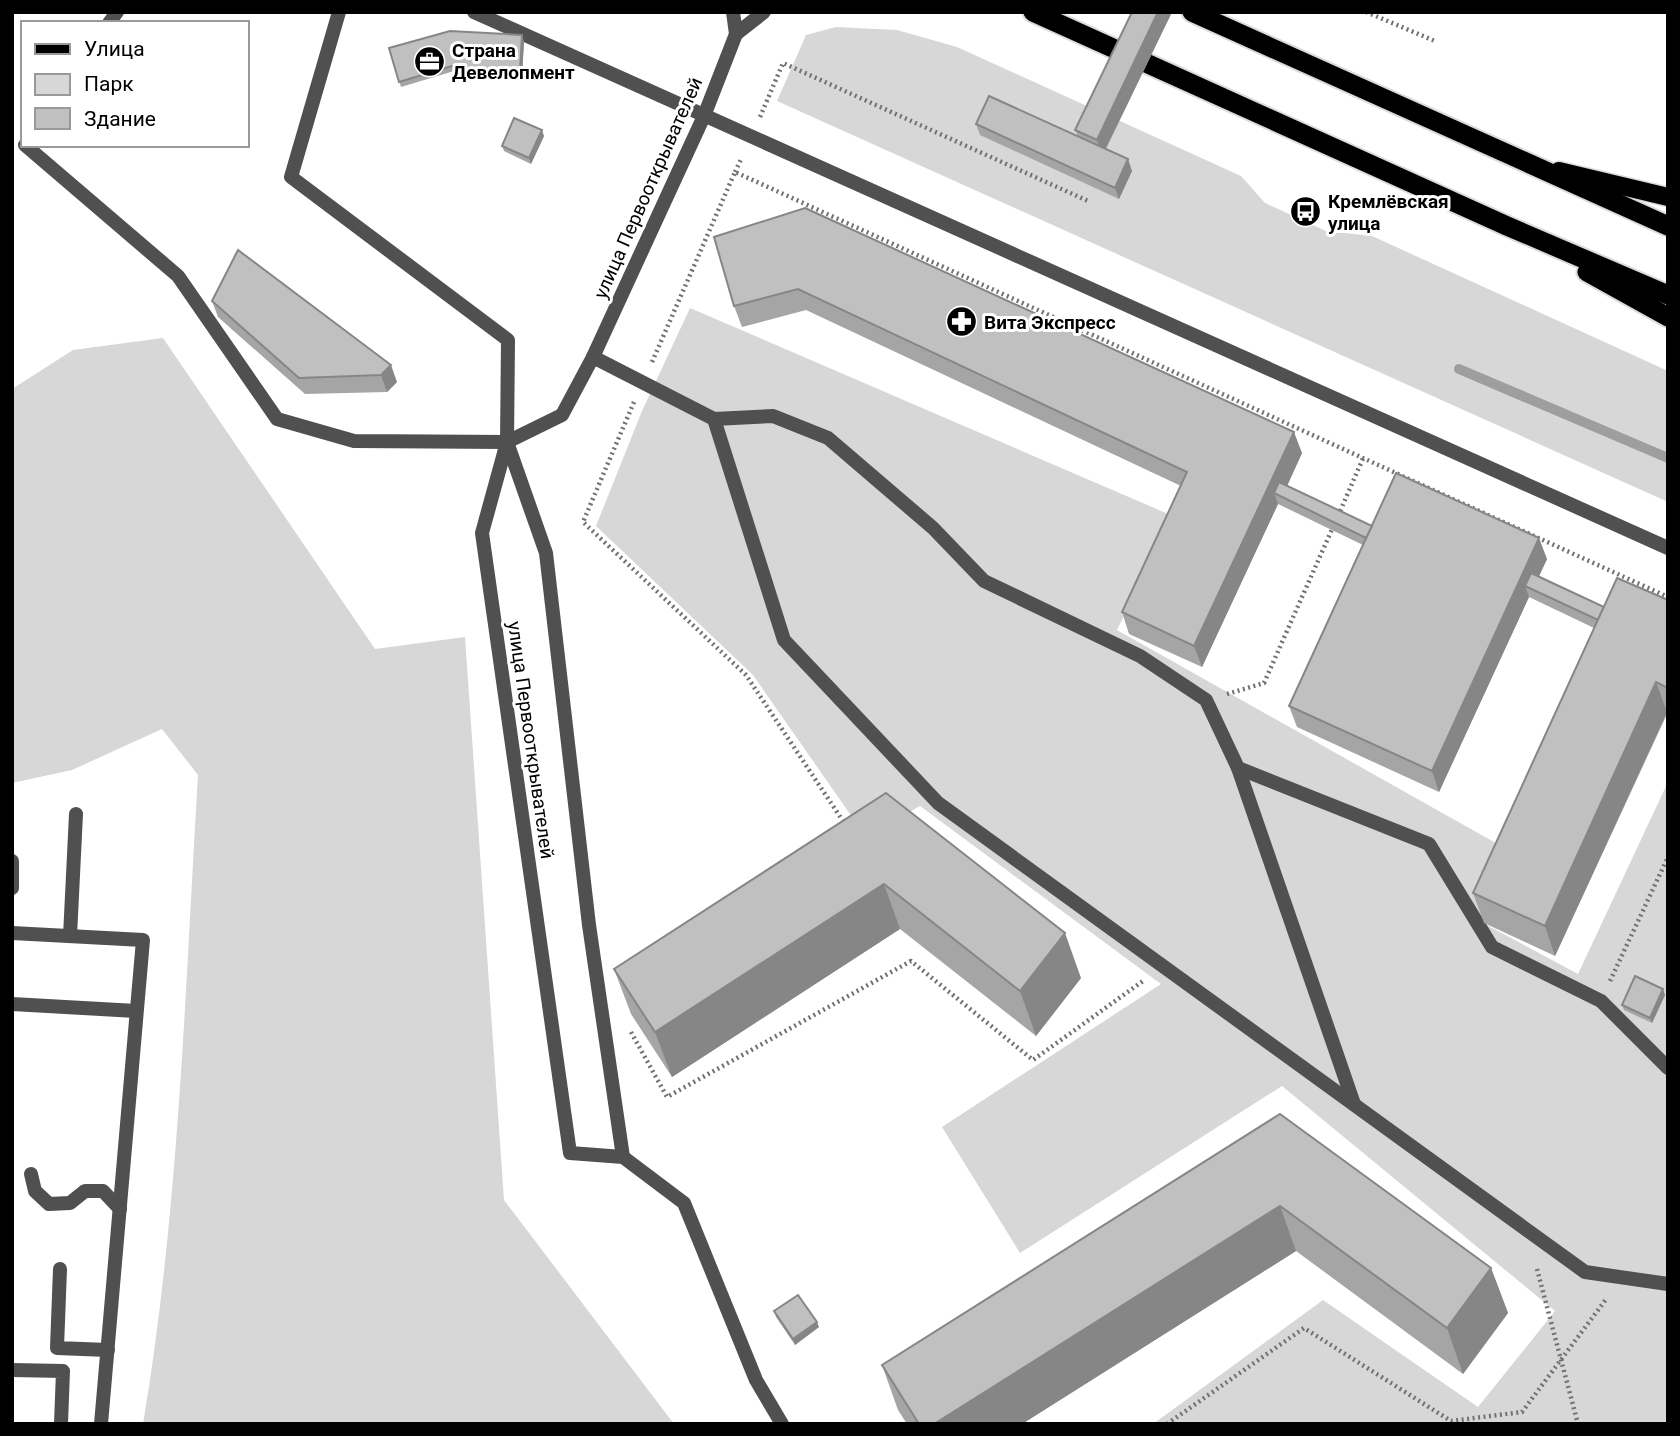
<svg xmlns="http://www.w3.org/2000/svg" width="1680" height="1436" font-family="Roboto,sans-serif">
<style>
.green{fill:#d7d7d7}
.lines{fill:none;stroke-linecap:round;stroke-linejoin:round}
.stream{stroke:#9e9e9e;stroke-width:10}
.primary-casing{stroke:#dbdbdb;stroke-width:21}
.trunk-casing{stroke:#dbdbdb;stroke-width:23}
.path{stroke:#727272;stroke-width:4.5;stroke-dasharray:2 3.5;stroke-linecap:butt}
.service{stroke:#505050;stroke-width:14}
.pedestrian{stroke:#505050;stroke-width:14}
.minor{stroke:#505050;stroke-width:14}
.primary{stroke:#000;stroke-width:18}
.trunk{stroke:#000;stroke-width:19}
.wall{fill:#a5a5a5}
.shaded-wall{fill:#868686}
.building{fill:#c0c0c0;stroke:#868686;stroke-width:2}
.labels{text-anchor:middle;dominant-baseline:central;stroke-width:6;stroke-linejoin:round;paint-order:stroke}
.poi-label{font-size:19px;font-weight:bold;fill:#000;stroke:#fff;text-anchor:start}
.street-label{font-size:19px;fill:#000;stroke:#fff}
</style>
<rect width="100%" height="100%" fill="#fff"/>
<g class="green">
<polygon points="836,27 897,30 957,47 1241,176 1265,203 1326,231 1372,236 1668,371 1668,502 777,101 806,35"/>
<polygon points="690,308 1173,516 1117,630 1510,851 1481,922 1578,974 1668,782 1668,1424 1153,1424 1323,1300 1478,1407 1555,1311 1282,1086 1020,1253 942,1127 1161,984 920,806 866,837 753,675 596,526 642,411"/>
<path d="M163 338 375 649 465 637 504 1200 674 1424H143C179 1210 185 991 198 775L162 729 72 770 12 783V389L73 350Z"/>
</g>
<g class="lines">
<polyline class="stream" points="1459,369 1668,458"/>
<defs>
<polyline id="primary" points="1559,171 1668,197"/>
<g id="trunk">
<polyline points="1033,12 1507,226 1668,295"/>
<polyline points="1192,12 1668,226"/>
<polyline points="1587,272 1668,317"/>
</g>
</defs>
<use href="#primary" class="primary-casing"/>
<use href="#trunk" class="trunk-casing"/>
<g class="path">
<polyline points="1366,12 1435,41"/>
<polyline points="760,117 783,63 1088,201"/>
<polyline points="735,172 742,157"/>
<polyline points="652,362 735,172 1668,597"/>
<polyline points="634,402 583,522 746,675 845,824"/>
<polyline points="1338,516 1364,456"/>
<polyline points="1227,694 1264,683 1333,527"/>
<polyline points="1610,981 1668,857"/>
<polyline points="631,1032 667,1097 911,961 1033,1060 1143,981"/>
<polyline points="1537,1269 1578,1424"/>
<polyline points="1167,1424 1304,1328 1451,1421 1522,1412 1607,1298"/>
</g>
<g class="service">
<polyline points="339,12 291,177 508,340 507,442 546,553 589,925 623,1157"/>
<polyline points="474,12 1668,548"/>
<polyline points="109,23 117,12"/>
<polyline points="25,145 178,276 277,419 354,441 507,442"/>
<polyline points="12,861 12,888"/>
<polyline points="12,933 143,940 101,1424"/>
<polyline points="70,936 76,814"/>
<polyline points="12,1004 136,1011"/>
<polyline points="31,1174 35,1191 49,1204 70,1203 85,1191 103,1191 120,1209"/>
<polyline points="60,1269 57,1348 108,1350"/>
<polyline points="12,1370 63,1371 61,1424"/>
</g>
<g class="pedestrian">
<polyline points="593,357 714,419 773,416 828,438 933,528 984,581 1140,656 1206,700 1238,768 1429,844 1492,947 1601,1001 1668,1068"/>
<polyline points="714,419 784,640 938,803 1585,1272 1668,1284"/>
<polyline points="1238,768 1354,1104"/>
</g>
<g class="minor">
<polyline points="733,12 736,34"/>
<polyline points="736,34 704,116 593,357 562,415 507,442 482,533 570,1153 623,1157 684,1203 756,1380 782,1424"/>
<polyline points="736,34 764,12"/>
</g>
<use href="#primary" class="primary"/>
<use href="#trunk" class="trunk"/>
</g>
<g class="wall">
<polygon points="1132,12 1172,12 1106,149 1132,171 1119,199 980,135 976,124 1078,136 1075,130"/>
<polygon points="524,41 522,76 454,71 401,87 389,48"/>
<polygon points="544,136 531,164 504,151 502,146"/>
<polygon points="714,237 1302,453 1287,486 1372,526 1547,559 1539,576 1604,607 1668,600 1668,712 1555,956 1484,923 1473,893 1594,628 1529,597 1439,792 1297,727 1289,706 1363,545 1278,504 1202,667 1129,634 1122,612 1181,486 806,310 742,327 734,306"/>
<polygon points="212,301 397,382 387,392 305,394 218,317"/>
<polygon points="886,793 1081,978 1036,1036 900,929 672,1077 631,1014 614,969"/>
<polygon points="1665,995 1652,1023 1624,1010 1622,1005"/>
<polygon points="1280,1114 1491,1268 1508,1313 1463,1374 1296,1251 1022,1424 907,1424 898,1410 882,1365"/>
<polygon points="774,1311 819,1327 795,1345 776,1317"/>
</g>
<g class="shaded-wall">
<polygon points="1158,12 1172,12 1102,156 1097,140"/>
<polygon points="522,35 524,41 522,76 520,71"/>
<polygon points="542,130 544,136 531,164 529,158"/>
<polygon points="1128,159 1132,171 1119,199 1115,188"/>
<polygon points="391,365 397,382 387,392 381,375"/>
<polygon points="1294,432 1302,453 1282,497 1274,493 1278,504 1202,667 1194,646"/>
<polygon points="1539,538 1547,559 1533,589 1525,586 1529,597 1439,792 1432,771"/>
<polygon points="1656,682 1667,712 1555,956 1545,926"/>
<polygon points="884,884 900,929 672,1077 655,1032"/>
<polygon points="1065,933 1081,978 1036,1036 1020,991"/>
<polygon points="1663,989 1665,995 1652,1023 1650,1018"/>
<polygon points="1280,1206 1296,1251 1022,1424 934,1424"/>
<polygon points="1491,1268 1508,1313 1463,1374 1447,1328"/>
<polygon points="817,1322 819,1327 795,1345 793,1339"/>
</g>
<g class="building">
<polygon points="1132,12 1158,12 1097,140 1075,130"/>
<polygon points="450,31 522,35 520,71 452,66 399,82 389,48"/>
<polygon points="989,96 1128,159 1115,188 976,124"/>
<polygon points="514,118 542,130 529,158 502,146"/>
<polygon points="805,208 1294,432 1194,646 1122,612 1187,472 798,289 734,306 714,237"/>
<polygon points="238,250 391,365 381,375 299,378 212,301"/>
<polygon points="1396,473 1539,538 1432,771 1289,706"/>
<polygon points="1279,482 1372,526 1366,538 1274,493"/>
<polygon points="1531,573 1604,607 1598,620 1525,586"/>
<polygon points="1617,578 1668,600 1668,688 1656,682 1545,926 1473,893"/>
<polygon points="886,793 1065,933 1020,991 884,884 655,1032 614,969"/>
<polygon points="1635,976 1663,989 1650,1018 1622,1005"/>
<polygon points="1280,1114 1491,1268 1447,1328 1280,1206 934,1424 919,1424 882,1365"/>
<polygon points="798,1295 817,1322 793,1339 774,1311"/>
</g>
<defs>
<symbol id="office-disc" viewBox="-11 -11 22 22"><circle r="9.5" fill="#000" stroke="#fff"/><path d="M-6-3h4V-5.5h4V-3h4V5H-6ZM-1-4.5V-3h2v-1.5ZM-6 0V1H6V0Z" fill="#fff"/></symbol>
<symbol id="bus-disc" viewBox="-11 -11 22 22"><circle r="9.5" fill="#000" stroke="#fff"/><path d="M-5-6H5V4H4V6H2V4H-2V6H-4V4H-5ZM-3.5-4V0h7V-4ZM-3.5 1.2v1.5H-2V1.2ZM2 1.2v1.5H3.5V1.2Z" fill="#fff"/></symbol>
<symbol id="pharmacy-disc" viewBox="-11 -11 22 22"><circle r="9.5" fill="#000" stroke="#fff"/><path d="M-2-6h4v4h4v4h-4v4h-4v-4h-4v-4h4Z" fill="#fff"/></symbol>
</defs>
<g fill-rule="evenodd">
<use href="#office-disc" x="412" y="44" width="35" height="35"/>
<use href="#bus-disc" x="1288" y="194" width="35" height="35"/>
<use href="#pharmacy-disc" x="944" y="304" width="35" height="35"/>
</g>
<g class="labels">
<g class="poi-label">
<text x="452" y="50">Страна<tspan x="452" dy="22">Девелопмент</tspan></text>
<text x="1328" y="201">Кремлёвская<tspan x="1328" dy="22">улица</tspan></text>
<text x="984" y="322">Вита Экспресс</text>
</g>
<g class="street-label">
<text transform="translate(648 188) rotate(-66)">улица Первооткрывателей</text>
<text transform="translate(531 740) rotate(82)">улица Первооткрывателей</text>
</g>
</g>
<rect width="1680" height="1436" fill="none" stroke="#000000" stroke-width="28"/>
<rect x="21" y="21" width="228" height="126" fill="#ffffff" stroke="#999999" stroke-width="2"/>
<rect x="35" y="44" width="35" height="10" fill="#000000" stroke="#999999" stroke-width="2"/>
<text x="84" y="56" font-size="21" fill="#000000">Улица</text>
<rect x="35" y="74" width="35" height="21" fill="#d7d7d7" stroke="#999999" stroke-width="2"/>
<text x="84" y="91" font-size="21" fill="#000000">Парк</text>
<rect x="35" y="108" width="35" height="21" fill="#c0c0c0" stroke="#999999" stroke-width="2"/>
<text x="84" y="126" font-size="21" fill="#000000">Здание</text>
</svg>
